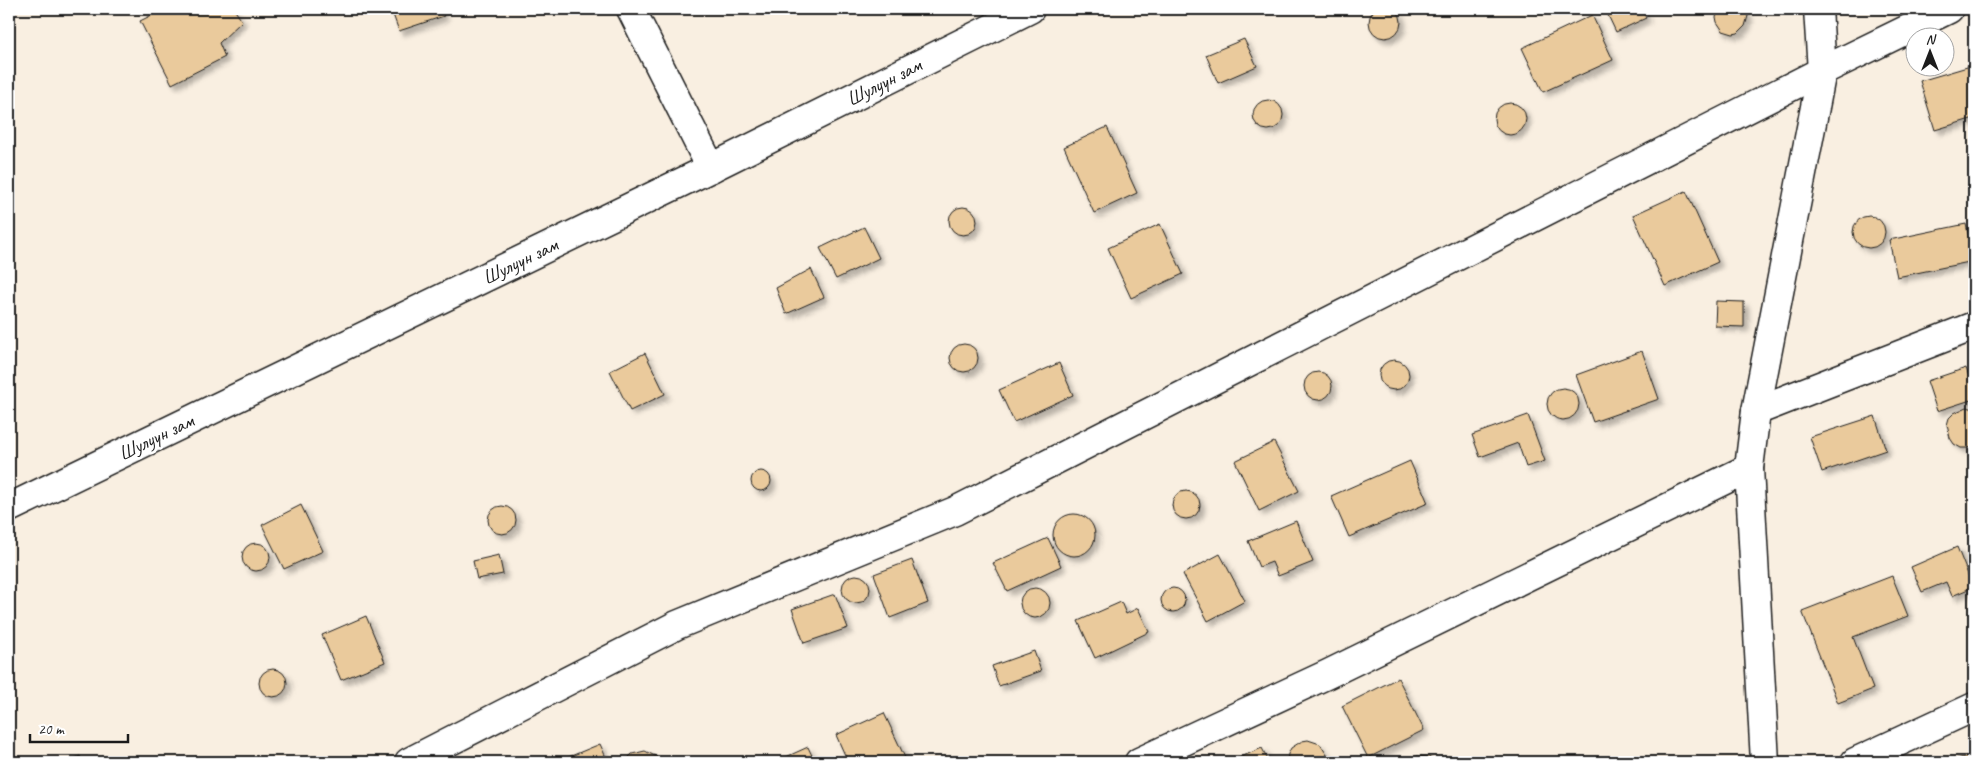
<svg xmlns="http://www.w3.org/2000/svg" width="1983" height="771" font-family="Caveat,sans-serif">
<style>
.building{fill:#eaca9c;stroke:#1c1c1c;filter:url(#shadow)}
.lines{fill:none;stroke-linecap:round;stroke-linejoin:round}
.minor-casing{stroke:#1c1c1c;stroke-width:31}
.tertiary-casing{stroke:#1c1c1c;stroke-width:31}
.minor{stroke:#fff;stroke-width:28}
.tertiary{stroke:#fff;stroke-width:28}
.labels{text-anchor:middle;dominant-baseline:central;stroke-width:5;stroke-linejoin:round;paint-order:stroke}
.street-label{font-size:20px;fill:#1c1c1c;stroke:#fff}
</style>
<defs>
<filter id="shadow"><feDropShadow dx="4.5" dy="4.5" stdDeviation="2.5" flood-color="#0004"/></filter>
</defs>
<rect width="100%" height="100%" fill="#f9efe1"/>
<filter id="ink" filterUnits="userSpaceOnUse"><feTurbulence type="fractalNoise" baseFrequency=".02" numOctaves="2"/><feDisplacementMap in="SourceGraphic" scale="10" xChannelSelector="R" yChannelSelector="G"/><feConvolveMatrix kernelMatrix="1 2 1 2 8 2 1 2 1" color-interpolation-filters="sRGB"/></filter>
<g filter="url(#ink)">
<g class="building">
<circle cx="1385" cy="22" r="16"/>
<polygon points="164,9 234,9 242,21 219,43 225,57 172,84 140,21"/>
<polygon points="391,9 441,9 444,16 399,31"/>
<polygon points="1610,9 1642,9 1646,18 1616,32 1606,11"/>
<polygon points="1720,9 1744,9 1748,16 1745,26 1738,33 1733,34 1723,31 1717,22 1716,17"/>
<polygon points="1592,15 1613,60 1543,92 1522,48"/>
<polygon points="1244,39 1257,66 1218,83 1206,55"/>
<polygon points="1974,65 1974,118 1935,130 1920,81"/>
<circle cx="1268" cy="115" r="15"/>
<circle cx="1510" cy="119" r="16"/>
<polygon points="1107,127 1137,193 1094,213 1064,147"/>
<polygon points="1686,191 1718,262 1665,286 1633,215"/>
<circle cx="963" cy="221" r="14"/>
<circle cx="1869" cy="232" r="16"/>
<polygon points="1160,224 1183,274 1131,298 1108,248"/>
<polygon points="1966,224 1974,261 1897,277 1889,240"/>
<polygon points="864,227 879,258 836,279 820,248"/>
<polygon points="811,269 824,297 786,314 776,288"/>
<polygon points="1716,301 1744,302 1744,327 1715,326"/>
<circle cx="964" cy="358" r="14"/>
<polygon points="1642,351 1659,399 1593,422 1576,375"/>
<polygon points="645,353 665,394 630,411 610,371"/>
<circle cx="1394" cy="375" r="15"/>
<polygon points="1059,363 1073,395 1014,422 999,390"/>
<polygon points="1966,368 1974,391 1974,399 1937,411 1927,381"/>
<circle cx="1318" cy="386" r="14"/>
<circle cx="1563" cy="404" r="16"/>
<polygon points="1967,407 1974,409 1974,447 1968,448 1961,448 1954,444 1950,438 1947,425 1949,418 1954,413"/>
<polygon points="1528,415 1545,461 1526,467 1518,443 1480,457 1472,435"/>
<polygon points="1875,416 1886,450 1822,472 1810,437"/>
<polygon points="1274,442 1299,491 1259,511 1235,461"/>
<polygon points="1410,461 1428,503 1349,537 1331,496"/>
<circle cx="761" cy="481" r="10"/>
<circle cx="1186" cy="505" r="14"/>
<polygon points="301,505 323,551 284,569 262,525"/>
<circle cx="502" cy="520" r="14"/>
<circle cx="1074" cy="535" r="21"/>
<polygon points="1296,521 1313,562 1278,576 1272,562 1259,567 1248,541"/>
<polygon points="1048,538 1061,566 1007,591 993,563"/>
<circle cx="256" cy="557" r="14"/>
<polygon points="1957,547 1973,587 1952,596 1946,582 1922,592 1911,567"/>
<polygon points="1220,554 1245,601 1208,621 1183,574"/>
<polygon points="499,555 503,574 477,579 473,561"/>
<polygon points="912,560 928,603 890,618 874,574"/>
<circle cx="856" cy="589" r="14"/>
<polygon points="1892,576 1908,616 1853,637 1873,689 1838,703 1802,611"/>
<circle cx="1173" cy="600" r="12"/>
<circle cx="1035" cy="603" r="15"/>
<polygon points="835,594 848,628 804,643 792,609"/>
<polygon points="1121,602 1126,614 1138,608 1149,632 1095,658 1078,621"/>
<polygon points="366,616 385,662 341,680 322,635"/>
<polygon points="1034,651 1041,671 999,686 992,666"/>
<circle cx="273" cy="683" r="14"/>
<polygon points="1398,678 1424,730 1368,758 1342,706"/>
<polygon points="884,713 907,762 848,762 836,735"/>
<polygon points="1308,740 1320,744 1327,755 1328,762 1287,762 1288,754 1291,748 1302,741"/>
<polygon points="600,744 608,762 559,762 559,761"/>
<polygon points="808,747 815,762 775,762"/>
<polygon points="1262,748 1269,762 1229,762"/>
<polygon points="645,751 657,757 661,762 624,762 632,754"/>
<polygon points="1974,754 1974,762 1947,762"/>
<polygon points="80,756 82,762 65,762"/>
<polygon points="1417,756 1429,757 1435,762 1409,762"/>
</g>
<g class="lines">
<defs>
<g id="minor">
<polyline points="631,9 711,168"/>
<polyline points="1756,411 1974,326"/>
<polyline points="409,762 677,625 955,511 1822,71 1949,9"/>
<polyline points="1139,762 1328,674 1749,468"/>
<polyline points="1765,762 1749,468 1756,411 1822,71 1818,9"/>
<polyline points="1855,762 1974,707"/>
</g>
<polyline id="tertiary" points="9,508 711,168 1030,9"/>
</defs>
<use href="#minor" class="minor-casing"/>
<use href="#tertiary" class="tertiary-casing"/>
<use href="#minor" class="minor"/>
<use href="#tertiary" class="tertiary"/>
</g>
</g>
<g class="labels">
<g class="street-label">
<text transform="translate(884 82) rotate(-27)">Шулуун зам</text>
<text transform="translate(520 261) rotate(-26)">Шулуун зам</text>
<text transform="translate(156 437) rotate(-26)">Шулуун зам</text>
</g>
</g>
<rect width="1983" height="771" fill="none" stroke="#fff" stroke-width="30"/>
<rect x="15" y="15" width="1953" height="741" fill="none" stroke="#1c1c1c" stroke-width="2" filter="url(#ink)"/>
<g transform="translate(1930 52)"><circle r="24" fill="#ffffff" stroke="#a4a4a4"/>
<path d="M0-4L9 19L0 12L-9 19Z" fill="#1c1c1c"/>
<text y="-8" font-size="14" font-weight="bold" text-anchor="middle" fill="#1c1c1c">N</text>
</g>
<path d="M30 734v8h98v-8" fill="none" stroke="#1c1c1c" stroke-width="2.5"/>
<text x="38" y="734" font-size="15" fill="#1c1c1c" stroke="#ffffff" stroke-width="4" paint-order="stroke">20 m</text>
</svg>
